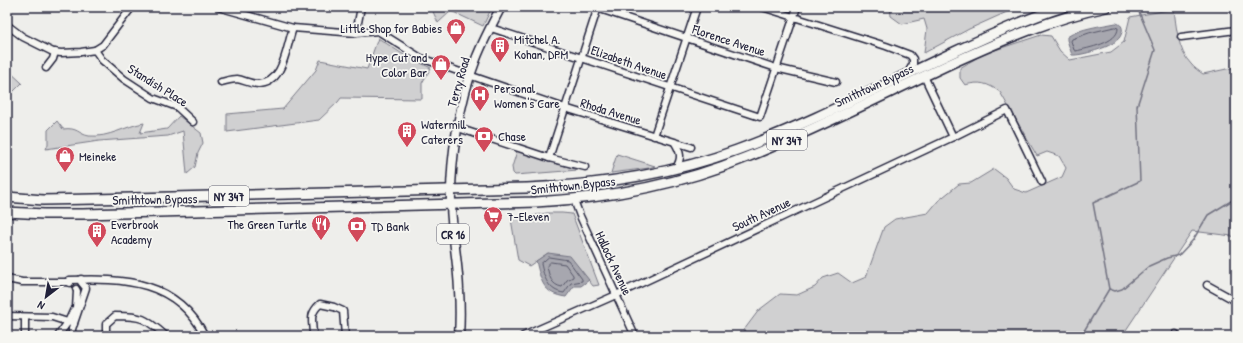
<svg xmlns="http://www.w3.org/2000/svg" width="1243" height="343" font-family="'Patrick Hand',sans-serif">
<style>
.green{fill:#d0d0d1;stroke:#797986}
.water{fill:#a7a7af;stroke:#727281}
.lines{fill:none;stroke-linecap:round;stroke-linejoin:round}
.shore{stroke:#575769;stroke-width:1}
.stream{stroke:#727281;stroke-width:1.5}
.minor-casing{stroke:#22223b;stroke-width:9}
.major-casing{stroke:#22223b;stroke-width:11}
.highway-casing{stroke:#22223b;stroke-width:12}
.minor{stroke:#f6f6f2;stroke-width:6}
.major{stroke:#f6f6f2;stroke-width:8}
.highway{stroke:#f6f6f2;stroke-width:9}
.labels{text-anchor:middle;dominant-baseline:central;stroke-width:3.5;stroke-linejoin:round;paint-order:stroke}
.shield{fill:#f6f6f2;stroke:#626272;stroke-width:1}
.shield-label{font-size:12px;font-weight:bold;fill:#22223b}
.poi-label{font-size:13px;fill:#22223b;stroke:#f6f6f2;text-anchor:start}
.street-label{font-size:13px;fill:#22223b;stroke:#f6f6f2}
</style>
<rect width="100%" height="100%" fill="#eeeeeb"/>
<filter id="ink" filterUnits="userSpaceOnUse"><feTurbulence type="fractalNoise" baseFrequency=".025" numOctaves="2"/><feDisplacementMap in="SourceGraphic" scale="8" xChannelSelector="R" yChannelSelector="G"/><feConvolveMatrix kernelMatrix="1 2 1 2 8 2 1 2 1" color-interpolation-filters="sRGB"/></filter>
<g filter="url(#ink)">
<g class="green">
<polygon points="431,7 492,7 483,26 451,11 438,23"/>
<polygon points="890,7 1018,7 969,29 924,53 927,29 924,19 902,24 891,16"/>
<path d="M1174 9C1176 26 1178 51 1191 64 1194 68 1199 71 1203 74L1236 67V238L1232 236 1192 231 1122 336H750L744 330 759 310 780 294 797 295 815 287 823 278 838 273 852 283 866 277 884 227 895 219 928 213 938 201 959 184 971 183 994 169 1006 178 1014 189 1026 193 1062 177 1066 168 1059 156 1047 152 1037 156 1000 92C987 83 980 81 965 85L960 78V68L983 54 1041 35 1051 36 1060 51 1070 60 1111 52 1124 42 1130 17Z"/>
<polygon points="378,38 404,55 431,68 422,83 422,99 341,98 338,102 319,120 227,132 227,114 283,109 316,70 320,60 367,69"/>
<polygon points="7,69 22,83 10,95 7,101"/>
<path d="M179 116 201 133 203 143 198 153 195 167 187 174 183 131 168 136 99 141 46 149 48 144V130L57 121 63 129C78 127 78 134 89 136 109 138 125 126 144 123L140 133 167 129Z"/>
<polygon points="517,151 578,170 515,175 513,173 512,167"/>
<polygon points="617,154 655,166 649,168 611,173"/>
<polygon points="547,213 562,213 572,214 599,285 593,286 579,268 548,253 529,266 518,260 511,219 526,217"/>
</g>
<g class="water">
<path d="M1116 23C1121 24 1123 27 1122 32 1121 35 1120 38 1117 40 1111 47 1081 56 1072 55L1067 40V37C1080 28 1101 26 1116 23Z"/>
<path d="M548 253 570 256 589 280 581 286H574L566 297C543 294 541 281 536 261Z"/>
</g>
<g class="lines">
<g class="shore">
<path d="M1115 27 1118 28C1118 43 1088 48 1076 51L1074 50 1071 41 1072 39 1089 33Z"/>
<path d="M549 257 568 260 582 279V281L571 283 564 293C548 291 544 277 541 264Z"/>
<path d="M551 262 565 264 573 275V277L567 280 562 287C551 285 549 276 547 266Z"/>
</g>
<g class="stream">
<polyline points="1109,289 1115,291 1122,289 1149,266 1167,258 1179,255 1193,240 1208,215 1236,198"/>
<polyline points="1081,336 1109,289 1093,203 1140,181 1137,106 1155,50 1139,12"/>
</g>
<defs>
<g id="minor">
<polyline points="218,7 293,28 356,33 378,31 421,58 463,73 565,108 691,147"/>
<polyline points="594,7 776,68 836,82"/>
<polyline points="762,7 886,46 910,55 913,59 913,64 908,73"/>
<polyline points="7,25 23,37 53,52 61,53 81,52 95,50 102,60 124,79 153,98 177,107 193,122"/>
<polyline points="491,28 760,117 797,7"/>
<polyline points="356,33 361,7"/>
<polyline points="1181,37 1236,30"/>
<polyline points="95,50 103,45 132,7"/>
<polyline points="46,68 53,59 55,52"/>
<polyline points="924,76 953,137"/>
<path d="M221 82C226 81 232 79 237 79 244 80 250 84 258 84 284 84 286 47 293 28"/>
<polyline points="458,128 549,158 585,167"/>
<polyline points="654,136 697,7"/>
<path d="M675 143C681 153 682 158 676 168"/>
<polyline points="549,158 598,7"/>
<polyline points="574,200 580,216 635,336"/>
<polyline points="7,279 22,282 67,282 70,283"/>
<path d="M67 282 69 280C124 278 177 280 205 336"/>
<polyline points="1207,285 1236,301"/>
<polyline points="7,316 52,317 74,324"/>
<polyline points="25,336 25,317"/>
<polyline points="58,336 68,322 73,311 76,308 77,291 76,289"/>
<polyline points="72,336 72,329 86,288 81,282 81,279"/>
<path d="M106 336V324L115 316C143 316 145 318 166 336"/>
<path d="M313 336C313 321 308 315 320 304L334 307 343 311 345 336"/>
<polyline points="523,336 616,295 953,137 1007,110 1042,182"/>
<polyline points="1175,336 1176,334"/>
</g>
<path id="major" d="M459 336C460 321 460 305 459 290 458 262 452 234 451 205 450 159 459 102 476 59 483 41 492 24 501 7"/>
<g id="highway">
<path d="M7 197 43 200 94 199 527 188C599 185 670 175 737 150 811 123 881 86 952 53 988 36 1025 19 1063 7"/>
<path d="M7 212 44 214H83L536 202C609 198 679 185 747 157 817 129 885 94 954 62 1003 40 1053 18 1106 7"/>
</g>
</defs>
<use href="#minor" class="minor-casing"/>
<use href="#major" class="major-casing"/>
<use href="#highway" class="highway-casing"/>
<use href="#minor" class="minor"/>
<use href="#major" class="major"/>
<use href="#highway" class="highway"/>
</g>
</g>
<defs>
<symbol id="shop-pin" viewBox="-11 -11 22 30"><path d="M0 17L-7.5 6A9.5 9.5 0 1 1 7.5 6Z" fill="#d1495b" stroke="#f6f6f2"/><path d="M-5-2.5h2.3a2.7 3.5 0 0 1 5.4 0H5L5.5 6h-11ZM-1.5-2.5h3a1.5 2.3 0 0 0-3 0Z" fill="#fff"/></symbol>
<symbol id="building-pin" viewBox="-11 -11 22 30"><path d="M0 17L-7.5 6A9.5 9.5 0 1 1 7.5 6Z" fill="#d1495b" stroke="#f6f6f2"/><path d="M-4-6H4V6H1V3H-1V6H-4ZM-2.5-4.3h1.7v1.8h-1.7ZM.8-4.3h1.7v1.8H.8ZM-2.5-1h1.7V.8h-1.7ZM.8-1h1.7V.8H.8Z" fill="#fff"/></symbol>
<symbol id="hospital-pin" viewBox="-11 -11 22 30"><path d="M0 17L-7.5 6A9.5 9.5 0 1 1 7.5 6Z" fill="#d1495b" stroke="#f6f6f2"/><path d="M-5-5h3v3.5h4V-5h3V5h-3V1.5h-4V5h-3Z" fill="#fff"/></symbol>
<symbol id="bank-pin" viewBox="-11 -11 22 30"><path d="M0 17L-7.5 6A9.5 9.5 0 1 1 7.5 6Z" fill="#d1495b" stroke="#f6f6f2"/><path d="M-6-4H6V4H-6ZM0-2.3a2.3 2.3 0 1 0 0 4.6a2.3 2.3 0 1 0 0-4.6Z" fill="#fff"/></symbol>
<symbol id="supermarket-pin" viewBox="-11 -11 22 30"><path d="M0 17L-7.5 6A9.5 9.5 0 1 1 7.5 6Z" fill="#d1495b" stroke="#f6f6f2"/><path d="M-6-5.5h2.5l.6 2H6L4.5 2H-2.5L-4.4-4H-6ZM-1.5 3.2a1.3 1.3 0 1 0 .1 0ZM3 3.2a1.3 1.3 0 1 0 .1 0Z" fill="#fff"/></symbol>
<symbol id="restaurant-pin" viewBox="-11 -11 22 30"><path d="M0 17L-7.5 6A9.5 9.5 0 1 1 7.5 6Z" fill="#d1495b" stroke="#f6f6f2"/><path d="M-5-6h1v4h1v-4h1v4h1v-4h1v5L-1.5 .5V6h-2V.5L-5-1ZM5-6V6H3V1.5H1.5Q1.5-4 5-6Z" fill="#fff"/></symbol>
</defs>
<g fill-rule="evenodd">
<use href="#shop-pin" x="445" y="17" width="22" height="30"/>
<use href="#building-pin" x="489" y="35" width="22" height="30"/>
<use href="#shop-pin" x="430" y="53" width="22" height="30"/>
<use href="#hospital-pin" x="469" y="84" width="22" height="30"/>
<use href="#building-pin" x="396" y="120" width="22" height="30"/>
<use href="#bank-pin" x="473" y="125" width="22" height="30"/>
<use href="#shop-pin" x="54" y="145" width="22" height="30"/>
<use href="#supermarket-pin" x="482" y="205" width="22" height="30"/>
<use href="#restaurant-pin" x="310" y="213" width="22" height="30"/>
<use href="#bank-pin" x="346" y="215" width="22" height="30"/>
<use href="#building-pin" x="86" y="220" width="22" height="30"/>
</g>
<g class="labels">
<g class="shield">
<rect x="767" y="130" width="40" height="20" rx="3"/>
<rect x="209" y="186" width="40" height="20" rx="3"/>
<rect x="437" y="224" width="32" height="20" rx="3"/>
</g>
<g class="shield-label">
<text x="787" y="140">NY 347</text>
<text x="229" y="196">NY 347</text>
<text x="453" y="234">CR 16</text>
</g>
<g class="poi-label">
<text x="442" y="28" text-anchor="end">Little Shop for Babies</text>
<text x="514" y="39">Mitchel A.<tspan x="514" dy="15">Kohan, DPM</tspan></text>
<text x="427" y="57" text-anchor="end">Hype Cut and<tspan x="427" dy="15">Color Bar</tspan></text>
<text x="494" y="88">Personal<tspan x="494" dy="15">Women's Care</tspan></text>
<text x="421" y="124">Watermill<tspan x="421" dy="15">Caterers</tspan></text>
<text x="498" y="136">Chase</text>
<text x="79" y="156">Meineke</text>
<text x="507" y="216">7-Eleven</text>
<text x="111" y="224">Everbrook<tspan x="111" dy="15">Academy</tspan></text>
<text x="307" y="224" text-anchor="end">The Green Turtle</text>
<text x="371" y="226">TD Bank</text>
</g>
<g class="street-label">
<text transform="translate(729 40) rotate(18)">Florence Avenue</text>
<text transform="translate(629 62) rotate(19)">Elizabeth Avenue</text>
<text transform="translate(458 82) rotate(-74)">Terry Road</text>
<text transform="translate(158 85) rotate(32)">Standish Place</text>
<text transform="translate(874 85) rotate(-25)">Smithtown Bypass</text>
<text transform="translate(611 111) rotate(17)">Rhoda Avenue</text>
<text transform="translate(573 185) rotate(-6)">Smithtown Bypass</text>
<text transform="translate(155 199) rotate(-1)">Smithtown Bypass</text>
<text transform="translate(761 214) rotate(-25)">South Avenue</text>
<text transform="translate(614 263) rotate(65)">Hallock Avenue</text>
</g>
</g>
<rect width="1243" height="343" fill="none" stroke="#f6f6f2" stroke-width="24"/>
<rect x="12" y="12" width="1219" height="319" fill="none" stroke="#22223b" stroke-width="1.5" filter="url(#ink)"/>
<g transform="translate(46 297) rotate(211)" stroke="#f6f6f2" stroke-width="3" paint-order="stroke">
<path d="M0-3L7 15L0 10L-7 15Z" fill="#22223b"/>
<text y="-6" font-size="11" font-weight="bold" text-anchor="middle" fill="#22223b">N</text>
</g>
</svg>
